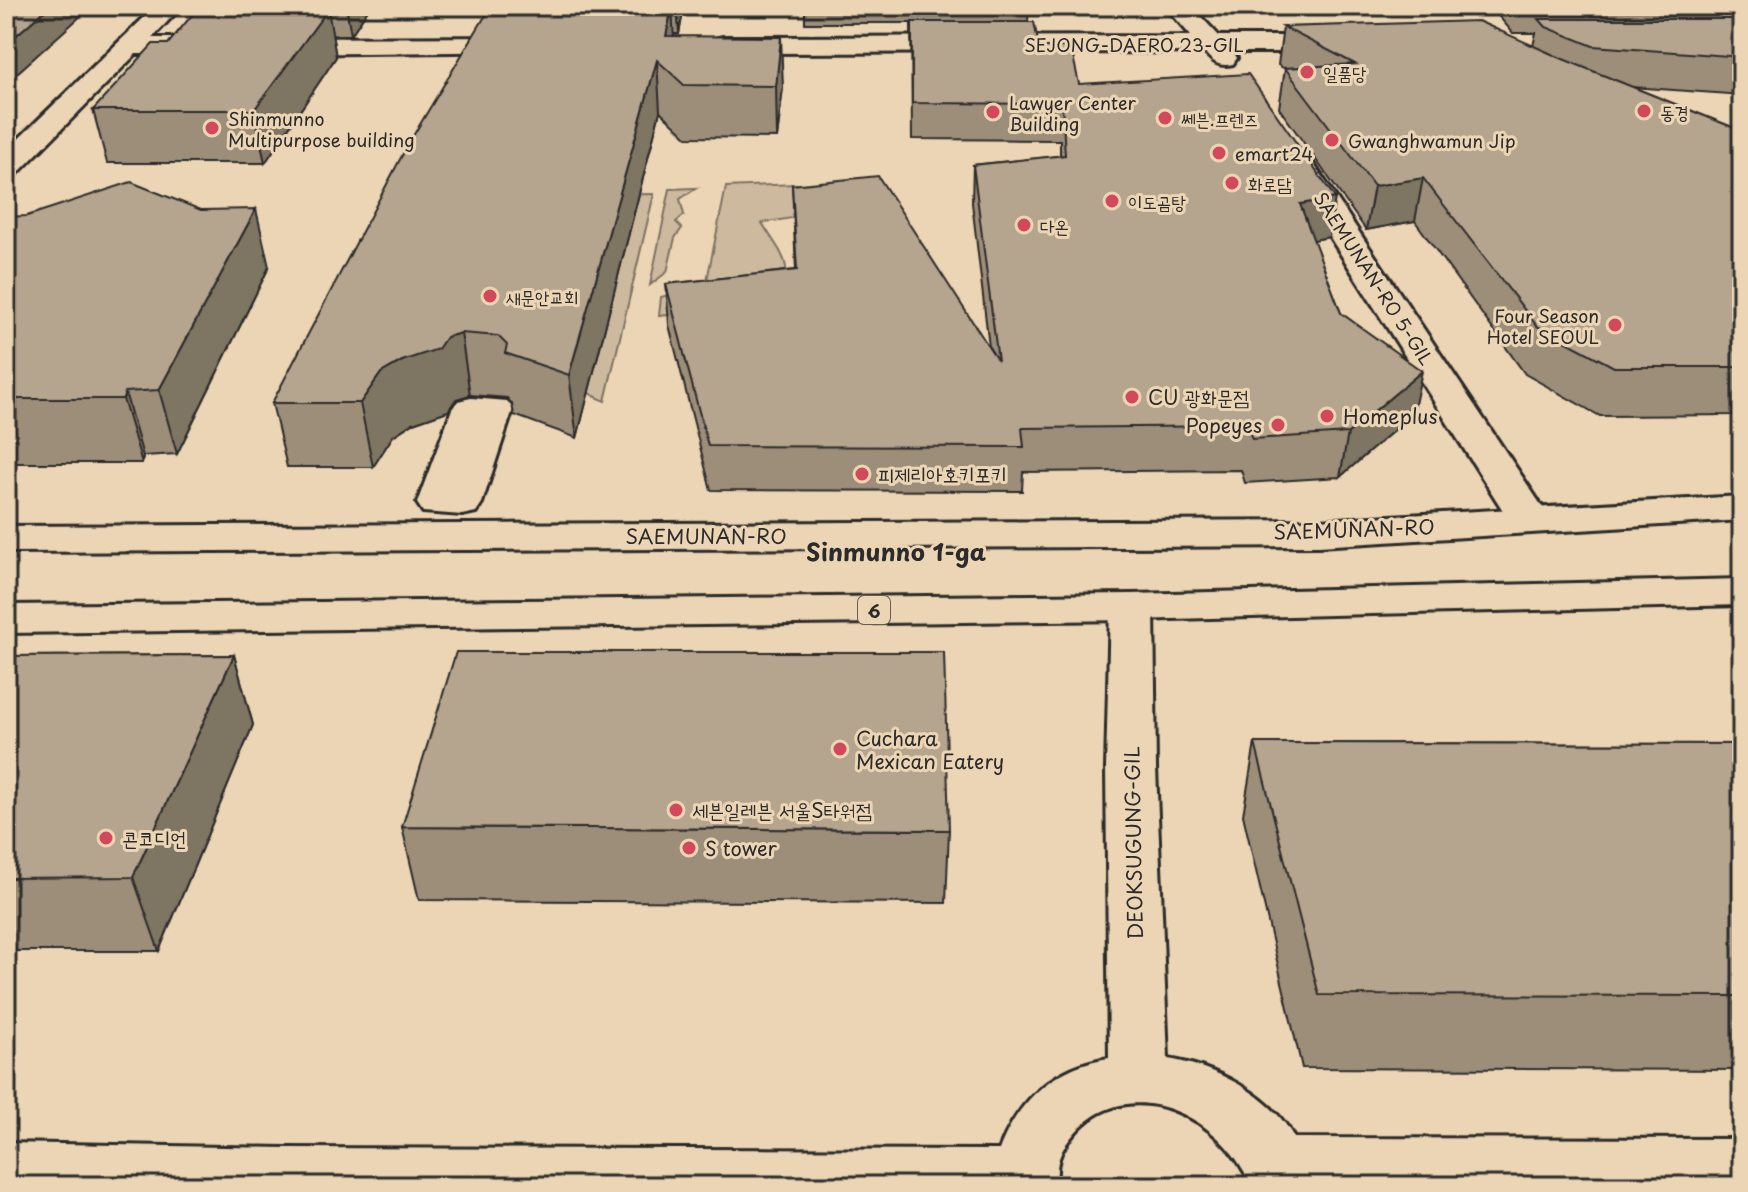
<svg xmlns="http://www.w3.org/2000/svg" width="1748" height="1192" font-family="'Playpen Sans','Poor Story',sans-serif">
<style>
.green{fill:#cdb99e;stroke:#7c7264;stroke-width:2}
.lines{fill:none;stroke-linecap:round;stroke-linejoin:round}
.street-casing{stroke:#2b2b2b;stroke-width:6}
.primary-casing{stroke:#2b2b2b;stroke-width:6}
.street{fill:#ecd5b4;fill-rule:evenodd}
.primary{fill:#ecd5b4;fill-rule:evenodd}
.wall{fill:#9d8e7a;stroke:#2b2b2b;stroke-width:2}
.shaded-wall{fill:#7f7463;stroke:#2b2b2b;stroke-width:2}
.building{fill:#b6a58e;stroke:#2b2b2b;stroke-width:2}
.poi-dot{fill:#d1495b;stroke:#ecd5b4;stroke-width:3}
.labels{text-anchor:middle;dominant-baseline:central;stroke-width:6;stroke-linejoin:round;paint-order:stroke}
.far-street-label{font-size:18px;fill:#2b2b2b;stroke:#ecd5b4}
.far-poi-label{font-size:18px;fill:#2b2b2b;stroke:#ecd5b4;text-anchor:start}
.shield{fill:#ecd5b4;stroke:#655e54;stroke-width:2}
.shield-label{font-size:18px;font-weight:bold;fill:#2b2b2b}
.poi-label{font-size:20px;fill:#2b2b2b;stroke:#ecd5b4;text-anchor:start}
.street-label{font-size:20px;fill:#2b2b2b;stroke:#ecd5b4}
.quarter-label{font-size:24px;font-weight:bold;fill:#2b2b2b;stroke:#ecd5b4}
</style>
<rect width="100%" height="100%" fill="#ecd5b4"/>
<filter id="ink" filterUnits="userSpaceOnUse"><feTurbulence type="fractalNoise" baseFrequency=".0125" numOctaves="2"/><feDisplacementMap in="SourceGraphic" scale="16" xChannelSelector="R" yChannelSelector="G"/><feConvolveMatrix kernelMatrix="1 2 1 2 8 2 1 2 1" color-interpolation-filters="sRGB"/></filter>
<g filter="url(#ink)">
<g class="green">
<path d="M797 184 792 218 762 223C780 252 800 270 774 302L659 316 661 297 706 285 726 187Z"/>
<polygon points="697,188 680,199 684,215 676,222 682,228 675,238 667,272 650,285 670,189"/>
<polygon points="654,194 605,401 586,392 417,196"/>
</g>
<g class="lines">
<defs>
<g id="street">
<polygon points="156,6 182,6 152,38 210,38 219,40 223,46 219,52 210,54 136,54 17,174 6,177 6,151"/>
<path d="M1165 6H1191L1219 36H1338L1347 39 1351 44 1347 49 1338 52H1233L1237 58 1233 64C1219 67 1214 63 1204 52L723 53 714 51 710 45 714 39 723 37 1191 36Z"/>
<polygon points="526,37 535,39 539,45 535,51 275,54 266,52 262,46 266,40 275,38"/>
<polygon points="1298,154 1309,157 1551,520 1545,529 1530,532 1515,529 1509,520 1283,163 1287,157"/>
<polygon points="471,398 507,401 513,409 482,503 476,512 462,515 423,512 417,503 452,409 458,401"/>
<path d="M1132 594 1148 597 1154 607 1156 768 1168 1059C1214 1066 1272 1095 1294 1138L1742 1139V1186H1251C1225 1118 1128 1068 1073 1135 1060 1150 1054 1165 1058 1186H6V1143L285 1148 999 1150C1018 1100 1055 1066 1109 1058L1106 768 1110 607 1116 597Z"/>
</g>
<g id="primary">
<polygon points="1742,496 1742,520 1319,546 6,552 6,526 1319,520"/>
<polygon points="1742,579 1742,605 1132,620 6,633 6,605 1132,594"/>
</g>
</defs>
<use href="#street" class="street-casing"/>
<use href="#primary" class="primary-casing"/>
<use href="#street" class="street"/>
<use href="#primary" class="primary"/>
</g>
<g class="wall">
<polygon points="218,6 370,6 351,35 332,35 336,57 265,163 107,163 93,110 168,44 219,9"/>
<polygon points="504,6 684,6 679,34 673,34 674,36 783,87 777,138 687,137 660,111 577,438 514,415 512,404 507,398 470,395 456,399 448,411 413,423 393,436 373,467 287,467 272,403"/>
<polygon points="805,6 1029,6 1028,22 1039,47 1079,84 1329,237 1313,240 1341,313 1413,414 1340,477 1245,483 1241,470 1023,472 1022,491 711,490 669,325 666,284 796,270 792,185 989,347 972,203 973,165 1060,156 1060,140 912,139 911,23 805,23"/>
<polygon points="1490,6 1742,6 1742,95 1632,87 1742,131 1742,415 1600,416 1525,374 1415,221 1366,230 1279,108 1285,69 1278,65 1283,27 1533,46 1536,33 1513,33"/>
<polygon points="6,217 269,267 177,454 143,456 142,463 6,463"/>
<polygon points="234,655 253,725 159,951 6,951 6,656"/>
<polygon points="1255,743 1742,744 1742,1070 1302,1068 1243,815"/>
<polygon points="402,827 949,830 946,903 419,900"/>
</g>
<g class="shaded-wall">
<polygon points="50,6 91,7 6,83 6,44"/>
<polygon points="346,6 370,6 351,35"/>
<polygon points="677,6 684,6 679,34"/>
<polygon points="672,7 675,56 666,36"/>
<polygon points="328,9 336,57 265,163 254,110"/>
<polygon points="781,37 783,87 777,138 776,86"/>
<polygon points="657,60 660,111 577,438 569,375"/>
<polygon points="1423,178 1415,221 1366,230 1374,186"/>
<polygon points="1335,198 1329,237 1294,244 1300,204"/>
<polygon points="256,209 269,267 177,454 159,390"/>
<polygon points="461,333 470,395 456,399 448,411 413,423 393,436 373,467 360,403 381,373 446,337"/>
<polygon points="1422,371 1413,414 1340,477 1348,433"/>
<polygon points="125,392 143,456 142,463 123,399"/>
<polygon points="234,655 253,725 159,951 133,877"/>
</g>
<g class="building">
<polygon points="6,6 50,6 6,44"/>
<polygon points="672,7 666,36 781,37 776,86 684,85 657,60 569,375 505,353 507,345 498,336 461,333 446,337 438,349 402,361 381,373 360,403 272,403 407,146 490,8"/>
<polygon points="197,9 328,9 254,110 93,110 153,44 168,44"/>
<polygon points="1539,19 1742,19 1742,57 1593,46 1546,27"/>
<polygon points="1478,21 1563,59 1742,131 1742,367 1614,367 1537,326 1423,178 1374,186 1285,68 1355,64 1283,27"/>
<polygon points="912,22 1034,22 1039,47 1071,47 1079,84 1248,74 1335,198 1300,204 1341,313 1422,371 1348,433 1252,439 1247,426 1022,428 1024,447 708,446 666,284 797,270 792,185 878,176 998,361 973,165 1065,155 1062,104 912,103"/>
<polygon points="131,182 201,210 256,209 159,390 125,392 123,399 6,399 6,217 27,216"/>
<polygon points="456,652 944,652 949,830 402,827"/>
<polygon points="234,655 133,877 6,878 6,656"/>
<polygon points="1255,743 1742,744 1742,996 1319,995"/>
</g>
</g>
<g class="poi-dot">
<circle cx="1307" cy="72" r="8"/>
<circle cx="1644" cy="111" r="8"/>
<circle cx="993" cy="112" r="8"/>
<circle cx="1165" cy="118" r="8"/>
<circle cx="212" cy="128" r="8"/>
<circle cx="1332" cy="140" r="8"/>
<circle cx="1219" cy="153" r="8"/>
<circle cx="1232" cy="183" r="8"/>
<circle cx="1112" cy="201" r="8"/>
<circle cx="1024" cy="225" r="8"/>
<circle cx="490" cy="296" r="8"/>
<circle cx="1615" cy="325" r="8"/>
<circle cx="1132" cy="397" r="8"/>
<circle cx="1327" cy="416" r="8"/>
<circle cx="1278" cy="425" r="8"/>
<circle cx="862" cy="474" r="8"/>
<circle cx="840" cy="749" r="8"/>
<circle cx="676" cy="810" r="8"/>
<circle cx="106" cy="838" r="8"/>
<circle cx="689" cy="848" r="8"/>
</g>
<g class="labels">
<g class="far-street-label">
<text x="1134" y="44">SEJONG-DAERO 23-GIL</text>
<text transform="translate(1374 278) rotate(57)">SAEMUNAN-RO 5-GIL</text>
</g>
<g class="far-poi-label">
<text x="1323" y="72">일품당</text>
<text x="1009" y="102">Lawyer Center<tspan x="1009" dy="21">Building</tspan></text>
<text x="1660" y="111">동경</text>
<text x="228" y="118">Shinmunno<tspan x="228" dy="21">Multipurpose building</tspan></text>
<text x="1181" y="118">쎄븐.프렌즈</text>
<text x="1348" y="140">Gwanghwamun Jip</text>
<text x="1235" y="153">emart24</text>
<text x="1248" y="183">화로담</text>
<text x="1128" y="201">이도곰탕</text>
<text x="1040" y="225">다온</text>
<text x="506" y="296">새문안교회</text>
<text x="1599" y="315" text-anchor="end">Four Season<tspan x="1599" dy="21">Hotel SEOUL</tspan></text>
</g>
<rect class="shield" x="858" y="596" width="32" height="28" rx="6"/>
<g class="shield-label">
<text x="874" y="610">6</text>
</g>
<g class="poi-label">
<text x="1148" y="397">CU 광화문점</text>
<text x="1343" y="416">Homeplus</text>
<text x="1262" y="425" text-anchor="end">Popeyes</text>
<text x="878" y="474">피제리아호키포키</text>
<text x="856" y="738">Cuchara<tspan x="856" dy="23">Mexican Eatery</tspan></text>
<text x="692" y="810">세븐일레븐 서울S타워점</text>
<text x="122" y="838">콘코디언</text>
<text x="705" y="848">S tower</text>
</g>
<g class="street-label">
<text transform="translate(1354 529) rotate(-2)">SAEMUNAN-RO</text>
<text x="706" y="536">SAEMUNAN-RO</text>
<text transform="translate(1133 843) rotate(-91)">DEOKSUGUNG-GIL</text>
</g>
<g class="quarter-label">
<text x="896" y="551">Sinmunno 1-ga</text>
</g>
</g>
<rect width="1748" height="1192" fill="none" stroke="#ecd5b4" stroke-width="32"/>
<rect x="16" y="16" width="1716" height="1160" fill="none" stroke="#2b2b2b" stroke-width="3" filter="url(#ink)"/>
</svg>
